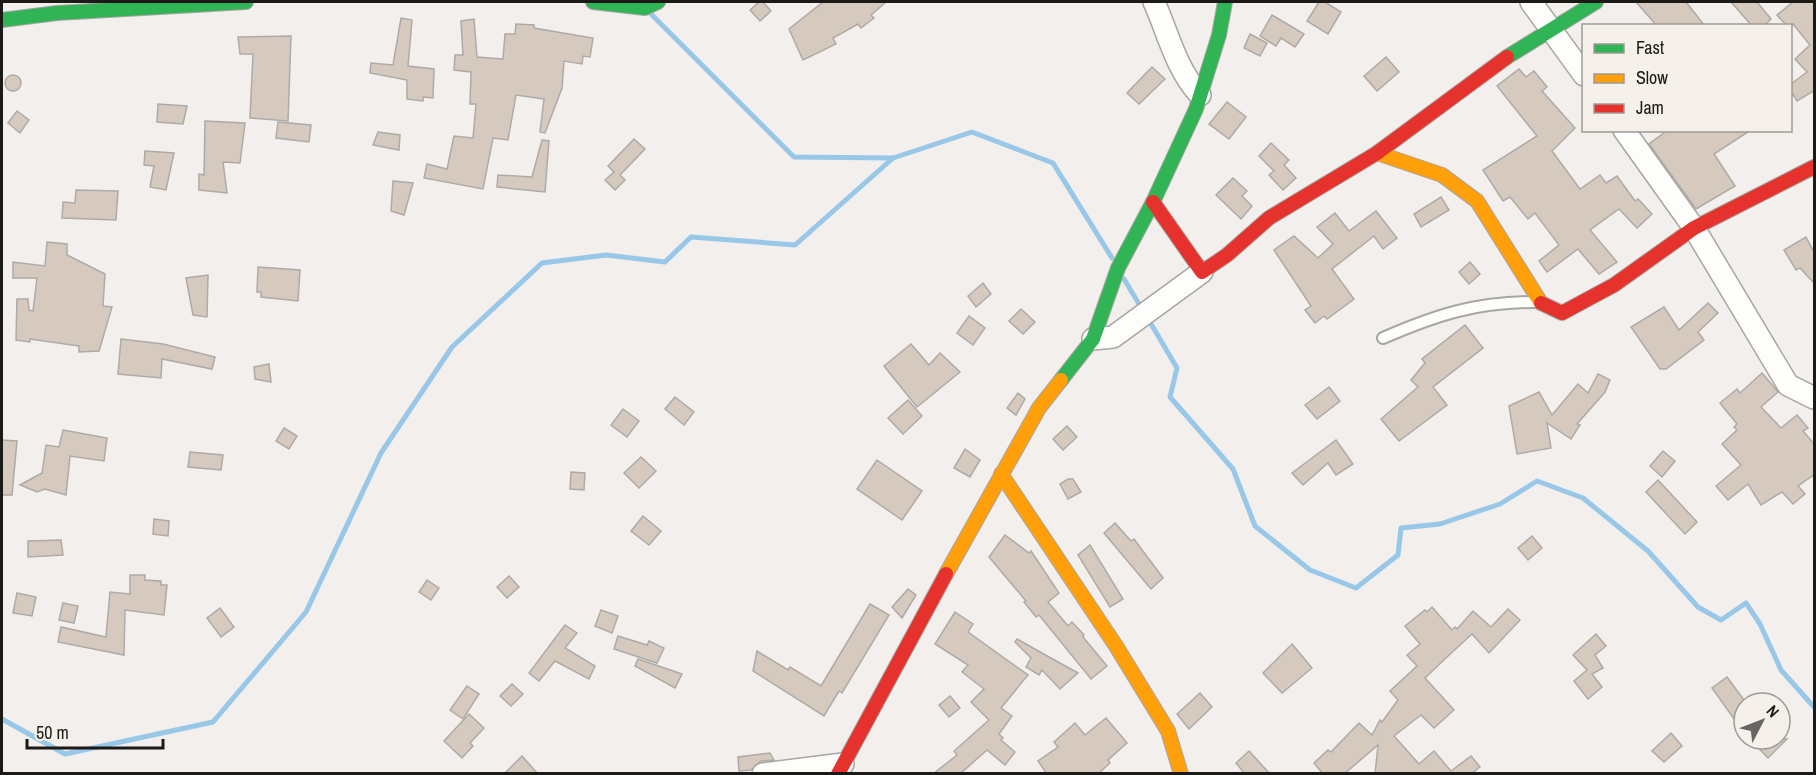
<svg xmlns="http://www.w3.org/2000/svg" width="1816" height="775" font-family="'Archivo Narrow',sans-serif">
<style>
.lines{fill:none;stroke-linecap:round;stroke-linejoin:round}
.stream{stroke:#98c7e8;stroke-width:5}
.building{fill:#d5cabd;stroke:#adaaa8;stroke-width:1.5}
.lane-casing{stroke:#a8a6a3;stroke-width:14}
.street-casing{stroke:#a8a6a3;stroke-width:24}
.fast-casing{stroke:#a8a6a3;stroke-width:16}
.slow-casing{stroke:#a8a6a3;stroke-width:16}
.jam-casing{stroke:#a8a6a3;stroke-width:16}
.lane{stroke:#fdfdfc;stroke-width:10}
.street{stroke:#fdfdfc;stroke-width:21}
.fast{stroke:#30b455;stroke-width:14}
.slow{stroke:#ff9f0a;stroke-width:14}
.jam{stroke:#e5322d;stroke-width:14}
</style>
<rect width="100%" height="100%" fill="#f2efec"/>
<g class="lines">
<g class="stream">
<polyline points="651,14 794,157 893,158 972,132 1053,163 1112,258"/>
<polyline points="1124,279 1142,309"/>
<polyline points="1147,317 1177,368 1170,397 1233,469 1255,526 1310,570 1356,588 1398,555 1401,528 1440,524 1500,504 1537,481 1583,498 1648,551 1698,607 1721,620 1746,603 1760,624 1781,670 1814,707"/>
<polyline points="2,719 65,754 213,722 306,612 381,453 452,347 542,263 606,255 665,262 691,237 795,245 893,158"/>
</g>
</g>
<g class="building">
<polygon points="759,2 763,2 771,11 760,21 750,10"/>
<polygon points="823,2 886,2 871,15 874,18 861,28 858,24 833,38 836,44 803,60 789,29"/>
<polygon points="1319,2 1325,2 1341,12 1328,34 1307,21"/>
<polygon points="1636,2 1686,2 1705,26 1657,26"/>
<polygon points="1731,2 1757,2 1771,19 1764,26 1752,26"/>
<polygon points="1793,2 1815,2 1815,90 1797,101 1791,91 1791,84 1807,72 1795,59 1810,45 1793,24 1787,26 1777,15"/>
<polygon points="1272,15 1304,34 1295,47 1281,38 1276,46 1260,36"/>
<polygon points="401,18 412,20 408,66 434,69 433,98 423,97 423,101 407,99 407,80 370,73 371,63 393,65"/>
<polygon points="474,19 477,57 503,59 505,34 515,34 516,24 534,25 534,28 593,38 590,57 583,56 582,64 564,61 562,88 545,133 540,132 544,99 516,95 508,140 493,138 483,189 424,178 427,164 447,169 454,136 473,138 476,104 470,104 471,72 454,70 455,55 463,55 461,21"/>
<polygon points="1250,34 1267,43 1260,56 1244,48"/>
<polygon points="291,36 288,121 250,118 253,54 240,54 238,37"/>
<polygon points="1386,57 1399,72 1377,91 1364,76"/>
<polygon points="1152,67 1165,79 1139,104 1127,93"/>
<polygon points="1519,69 1526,77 1534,71 1547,87 1542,91 1575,128 1552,151 1580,189 1600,175 1606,183 1617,176 1635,201 1638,199 1652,214 1637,228 1619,209 1590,230 1617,262 1599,274 1578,249 1547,272 1539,261 1559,245 1535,213 1528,219 1510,197 1503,201 1483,170 1537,136 1497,86"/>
<circle cx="13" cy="83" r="8"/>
<polygon points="1227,102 1246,117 1229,139 1209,124"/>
<polygon points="158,104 187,106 183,124 157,122"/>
<polygon points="17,111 29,120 20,133 8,123"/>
<polygon points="205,121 245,123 240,163 223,162 227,193 199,190 199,174 204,175"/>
<polygon points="278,122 311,125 309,142 276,138"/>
<polygon points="1668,130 1751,130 1714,154 1735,186 1696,209 1649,144"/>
<polygon points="378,132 400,135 399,150 373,145"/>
<polygon points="634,139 645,149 620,175 625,180 615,190 605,180 614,172 608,166"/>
<polygon points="542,140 549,141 545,192 497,187 498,175 532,177"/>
<polygon points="1271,143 1289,160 1284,165 1296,178 1283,190 1269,175 1274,171 1259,156"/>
<polygon points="145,151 174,153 166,190 150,187 154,166 144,165"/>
<polygon points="1233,178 1247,191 1242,196 1252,206 1241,219 1216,195"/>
<polygon points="393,181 413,183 404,215 391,211"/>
<polygon points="76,190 118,191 116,220 62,218 63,202 75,203"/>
<polygon points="1441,197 1449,210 1421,227 1414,214"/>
<polygon points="1376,211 1397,238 1383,249 1374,236 1332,269 1354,299 1327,319 1324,316 1315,323 1305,310 1311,306 1274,250 1294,236 1318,258 1333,244 1317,227 1335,213 1349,231"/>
<polygon points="1806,237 1814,252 1814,283 1800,268 1796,270 1784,250"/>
<polygon points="47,242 67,244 67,255 105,274 103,306 112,307 99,351 79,352 79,346 30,339 30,342 16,340 17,299 28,299 29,310 33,311 37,278 13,278 13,262 45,266"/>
<polygon points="1470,262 1480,274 1469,284 1459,272"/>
<polygon points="258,267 300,270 298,301 261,297 261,292 257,292"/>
<polygon points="208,275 207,317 193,315 186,278"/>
<polygon points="983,283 991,294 976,307 968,296"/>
<polygon points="1708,303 1718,313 1698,332 1704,340 1666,369 1660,369 1631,327 1664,307 1679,330"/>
<polygon points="1021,309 1035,322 1023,334 1009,321"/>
<polygon points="969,316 985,328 973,345 957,333"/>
<polygon points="1465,325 1483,348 1433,387 1447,405 1399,441 1381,419 1418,387 1411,380 1425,363 1422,359"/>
<polygon points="121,339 163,344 215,357 212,369 162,359 161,378 118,374"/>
<polygon points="911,344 929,365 940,353 960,372 917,407 884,366"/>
<polygon points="269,364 271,382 255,379 254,367"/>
<polygon points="1762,373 1778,392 1761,407 1781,428 1797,415 1808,428 1803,431 1815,445 1815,474 1798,486 1805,494 1793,504 1782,492 1761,505 1748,484 1728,500 1716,486 1741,465 1722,444 1737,430 1734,427 1737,424 1720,403 1737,389 1740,393"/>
<polygon points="1598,374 1610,380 1605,392 1577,424 1580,425 1571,439 1547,423 1551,448 1517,454 1509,406 1539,392 1552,415 1578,384 1588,393"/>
<polygon points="1329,387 1340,401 1317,419 1305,405"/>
<polygon points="1018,393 1025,399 1016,415 1007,408"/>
<polygon points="675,397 694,412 684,425 665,409"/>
<polygon points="908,400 922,416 903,434 888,418"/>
<polygon points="623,409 639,421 627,437 611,425"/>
<polygon points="1067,426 1077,437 1063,450 1053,439"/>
<polygon points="284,428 297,436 289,449 276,441"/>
<polygon points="63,430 107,438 104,461 70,456 66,495 45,489 37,492 20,485 42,473 46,445 59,447"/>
<polygon points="2,440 17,441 12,495 2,495"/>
<polygon points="1336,440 1353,464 1336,475 1328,463 1303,485 1292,473"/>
<polygon points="965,449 980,460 970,477 954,468"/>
<polygon points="1663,451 1675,461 1662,477 1650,466"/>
<polygon points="190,452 223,455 221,470 188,467"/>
<polygon points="641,457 656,471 639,488 624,473"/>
<polygon points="877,460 922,491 902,520 857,489"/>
<polygon points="571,472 585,473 584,490 570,489"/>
<polygon points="1068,479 1073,479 1081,492 1068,499 1060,484"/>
<polygon points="1658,480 1697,522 1685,534 1646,492"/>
<polygon points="643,516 661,531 649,545 631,531"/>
<polygon points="154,519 169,521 168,536 153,534"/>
<polygon points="1115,523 1131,541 1134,539 1163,578 1151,589 1104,533"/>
<polygon points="1005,535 1029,553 1031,551 1059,593 1048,602 1068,626 1072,622 1084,635 1083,637 1107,666 1091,679 1039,615 1036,617 1024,602 1026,601 989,557"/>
<polygon points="1532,536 1542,548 1528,560 1518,548"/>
<polygon points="61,540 63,555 28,557 28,541"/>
<polygon points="1090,545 1123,599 1110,607 1078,555"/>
<polygon points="130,575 145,575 145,580 161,581 161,585 167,585 164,615 125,610 124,655 58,642 61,627 106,637 110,592 130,594"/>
<polygon points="509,576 519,587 507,598 497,587"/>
<polygon points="427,580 439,588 431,600 419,592"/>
<polygon points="908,589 916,595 902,618 892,607"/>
<polygon points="17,593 36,597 32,616 13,613"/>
<polygon points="63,603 78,606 74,623 59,620"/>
<polygon points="870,604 889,615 842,693 839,691 824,716 753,671 757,651 788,670 790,667 821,686"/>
<polygon points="1432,607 1452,630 1455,627 1457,629 1473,611 1491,627 1508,609 1520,620 1489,653 1472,634 1447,657 1425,678 1454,710 1434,728 1421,715 1394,736 1419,764 1434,751 1451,771 1471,756 1480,767 1471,774 1375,774 1378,745 1344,774 1323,774 1314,763 1328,750 1331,752 1359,723 1372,735 1380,720 1382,722 1398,700 1390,691 1417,666 1407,655 1420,644 1405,626 1425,610 1427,612"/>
<polygon points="220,608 234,627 221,637 207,618"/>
<polygon points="601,610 618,616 612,633 595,626"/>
<polygon points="955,612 973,624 968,632 1028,675 1001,708 1012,716 999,734 1003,738 1001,740 1015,752 1005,765 987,750 960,774 933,774 957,755 954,751 989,720 971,702 984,689 962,672 968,665 935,644"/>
<polygon points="565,625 577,633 565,648 595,666 589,679 555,661 539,681 529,673"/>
<polygon points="1596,634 1606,646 1595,655 1603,668 1592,674 1602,687 1588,699 1574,681 1587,670 1573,655"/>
<polygon points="618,636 647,645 649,641 664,648 657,663 614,649"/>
<polygon points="1017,639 1049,657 1078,673 1060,689 1042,670 1039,675 1026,667 1031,658 1015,642"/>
<polygon points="1292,644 1312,668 1282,693 1263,673"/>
<polygon points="638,659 682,674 675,688 635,666"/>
<polygon points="1727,677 1744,700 1744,733 1712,688"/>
<polygon points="512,684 523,694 511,706 500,696"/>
<polygon points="467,686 479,694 463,719 450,710"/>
<polygon points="1200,693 1212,707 1189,729 1177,714"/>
<polygon points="950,696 960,708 949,717 939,705"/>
<polygon points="469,714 484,728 470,743 473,746 462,758 444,741"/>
<polygon points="1106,718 1127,743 1108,760 1110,763 1098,774 1047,774 1038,761 1058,747 1054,742 1075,723 1085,735"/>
<polygon points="1671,733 1682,746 1664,762 1652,751"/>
<polygon points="1750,739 1787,739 1768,758"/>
<polygon points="1249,751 1270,774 1245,774 1236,763"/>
<polygon points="770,753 774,760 761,761 751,770 739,771 738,757"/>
<polygon points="522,756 538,774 504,774"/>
</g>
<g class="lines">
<defs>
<path id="lane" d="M1383 338C1436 315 1476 302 1534 302"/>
<g id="street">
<path d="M1154 2C1169 35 1175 67 1200 95"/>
<polyline points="1531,2 1584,75"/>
<polyline points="1624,130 1694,228 1788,385 1814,398"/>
<polyline points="1093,339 1113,337 1202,272"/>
<polyline points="763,774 843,764"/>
</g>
<g id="fast">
<polyline points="593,2 645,8 658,2"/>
<polyline points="2,20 57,13 246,2"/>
<polyline points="1507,57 1596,2"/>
<polyline points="1061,380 1093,339 1118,268 1153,202 1196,109 1219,35 1225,2"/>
</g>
<g id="slow">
<polyline points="1377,153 1442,175 1477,201 1541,303"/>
<polyline points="1001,474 1116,646 1168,731 1181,774"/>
<polyline points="946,574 1039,408 1061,380"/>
</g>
<g id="jam">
<polyline points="1153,202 1202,272 1227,255 1269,218 1377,153 1507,57"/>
<polyline points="1541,303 1562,313 1614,285 1694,228 1814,167"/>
<polyline points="838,774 946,574"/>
</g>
</defs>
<use href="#lane" class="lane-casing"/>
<use href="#street" class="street-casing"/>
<use href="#fast" class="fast-casing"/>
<use href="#slow" class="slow-casing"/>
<use href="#jam" class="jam-casing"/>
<use href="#lane" class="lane"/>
<use href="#street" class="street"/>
<use href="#fast" class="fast"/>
<use href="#slow" class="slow"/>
<use href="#jam" class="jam"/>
</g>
<rect width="1816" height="775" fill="none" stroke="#1b1a17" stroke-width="6"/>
<rect x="1582" y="24" width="210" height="108" fill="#f5f0e9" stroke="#9e9a95" stroke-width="1.5"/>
<rect x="1594" y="44" width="30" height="9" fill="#30b455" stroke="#9e9a95" stroke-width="1.5"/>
<text x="1636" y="54" font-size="18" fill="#1b1a17">Fast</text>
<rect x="1594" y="74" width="30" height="9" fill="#ff9f0a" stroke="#9e9a95" stroke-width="1.5"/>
<text x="1636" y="84" font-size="18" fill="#1b1a17">Slow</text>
<rect x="1594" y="104" width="30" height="9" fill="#e5322d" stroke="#9e9a95" stroke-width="1.5"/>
<text x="1636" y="114" font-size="18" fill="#1b1a17">Jam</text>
<g transform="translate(1762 721) rotate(48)"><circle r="28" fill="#f5f0e9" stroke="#9e9a95" stroke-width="1.5"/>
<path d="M0-4.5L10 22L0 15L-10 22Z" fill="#666562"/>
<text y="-9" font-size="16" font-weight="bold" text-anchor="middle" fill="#1b1a17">N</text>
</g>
<path d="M27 739v9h136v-9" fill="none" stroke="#1b1a17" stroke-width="3"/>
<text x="36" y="739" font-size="18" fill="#1b1a17" stroke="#f5f0e9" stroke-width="4.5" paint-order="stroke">50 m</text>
</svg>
